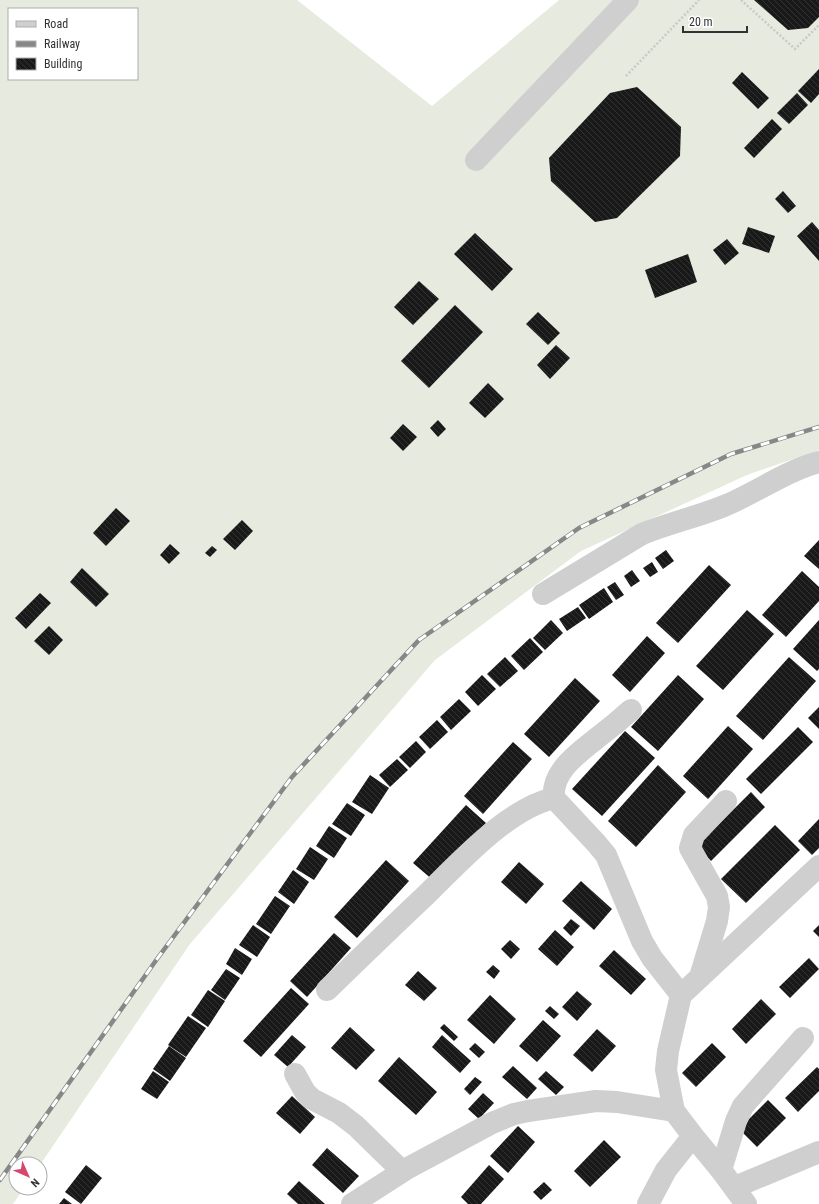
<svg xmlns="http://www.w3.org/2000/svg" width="819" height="1204" font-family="'Roboto Condensed',sans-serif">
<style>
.garden{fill:#e7eade;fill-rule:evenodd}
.building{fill:url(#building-back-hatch)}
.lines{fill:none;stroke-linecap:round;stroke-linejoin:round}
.path{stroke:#c9c9c9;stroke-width:2.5;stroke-dasharray:2 2;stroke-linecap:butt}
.minor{stroke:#cfcfcf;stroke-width:22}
.rail-casing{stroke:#878787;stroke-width:4.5}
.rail{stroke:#fff;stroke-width:3;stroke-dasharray:9;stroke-linecap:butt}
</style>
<defs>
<pattern id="building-back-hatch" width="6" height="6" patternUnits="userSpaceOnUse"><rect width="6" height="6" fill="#191919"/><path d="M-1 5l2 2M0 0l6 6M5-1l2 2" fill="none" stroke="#323232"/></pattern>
</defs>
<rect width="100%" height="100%" fill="#fff"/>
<path class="garden" d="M0 0H297L432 106 559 0H819V450L747 475 581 551 435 660 190 944 40 1165 16 1164V1188H24L13 1204H0ZM9 9H137V79H9Z"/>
<g class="building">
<polygon points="754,0 819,0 819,17 808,28 788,30"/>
<polygon points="819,69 819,94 811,103 798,91"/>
<polygon points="742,72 769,98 758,109 732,83"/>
<polygon points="637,87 681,127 680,156 617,218 595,222 551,181 549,158 610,93"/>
<polygon points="797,93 808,105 789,124 777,113"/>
<polygon points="772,119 782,129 754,158 744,148"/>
<polygon points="783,191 796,206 788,213 775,199"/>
<polygon points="812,222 819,230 819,261 797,236"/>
<polygon points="748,227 775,236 769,253 742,244"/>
<polygon points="475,233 513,269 492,291 454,254"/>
<polygon points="727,239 739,253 725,265 713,250"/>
<polygon points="688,254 697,282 655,298 645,270"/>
<polygon points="419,281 439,299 413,325 394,307"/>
<polygon points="455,305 483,332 429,388 401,361"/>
<polygon points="538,312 560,333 548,345 526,324"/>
<polygon points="556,345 570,358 550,379 537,365"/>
<polygon points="488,383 504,399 485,418 469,403"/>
<polygon points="438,420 446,429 438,437 430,428"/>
<polygon points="403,424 417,437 403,451 390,438"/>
<polygon points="116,508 130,521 106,546 93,533"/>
<polygon points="242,520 253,531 235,550 223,539"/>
<polygon points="819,540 819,569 804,556"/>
<polygon points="170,544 180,553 169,564 160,555"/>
<polygon points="212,546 217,550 210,557 205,553"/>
<polygon points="666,550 674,561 663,569 655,558"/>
<polygon points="652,562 658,572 650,577 643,568"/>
<polygon points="709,565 731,585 678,643 656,623"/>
<polygon points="82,568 109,594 96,607 70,582"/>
<polygon points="632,570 640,581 631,587 624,576"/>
<polygon points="802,571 819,587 819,601 786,637 762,615"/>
<polygon points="615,582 624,595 616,600 607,587"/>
<polygon points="604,588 613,602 589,619 579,605"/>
<polygon points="40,593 51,603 26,629 15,618"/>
<polygon points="578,607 586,618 567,631 559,619"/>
<polygon points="747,610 774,634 723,690 696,666"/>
<polygon points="551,620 563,633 545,650 533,638"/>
<polygon points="819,620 819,669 817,671 793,649"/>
<polygon points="49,626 63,640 49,655 34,641"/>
<polygon points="647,636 665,653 630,692 612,675"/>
<polygon points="530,638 543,652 524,670 511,656"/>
<polygon points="505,657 518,671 500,687 487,674"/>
<polygon points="789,657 816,681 763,740 736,716"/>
<polygon points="482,675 496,689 478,706 465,692"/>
<polygon points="678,675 704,699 658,751 631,727"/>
<polygon points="575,678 600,701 549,757 524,734"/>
<polygon points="459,699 471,711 451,730 440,717"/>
<polygon points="819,707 819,729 808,718"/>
<polygon points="437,720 448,732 430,749 419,737"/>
<polygon points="728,726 753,749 708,799 683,776"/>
<polygon points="798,727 813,742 761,794 746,779"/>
<polygon points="625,731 655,758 602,816 572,789"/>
<polygon points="416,741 426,752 410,768 399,757"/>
<polygon points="513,742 532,759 483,814 464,796"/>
<polygon points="397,759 408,770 390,787 379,775"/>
<polygon points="658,765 686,792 636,847 608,821"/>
<polygon points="370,775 389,788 372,814 352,802"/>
<polygon points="751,792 765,807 711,861 697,846"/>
<polygon points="347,803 365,815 351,836 332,824"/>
<polygon points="466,805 486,823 434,881 413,863"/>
<polygon points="819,819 819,848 812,855 798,841"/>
<polygon points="775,825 800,850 746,903 721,879"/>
<polygon points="329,826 347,838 334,858 316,846"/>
<polygon points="310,847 328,859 314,880 296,869"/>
<polygon points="386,860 409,881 357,938 334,917"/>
<polygon points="519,862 544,884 526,904 501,882"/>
<polygon points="293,870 309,882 294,904 278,892"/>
<polygon points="581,881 612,909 594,930 562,901"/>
<polygon points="275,896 290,906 271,934 256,924"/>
<polygon points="571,919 580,926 571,936 563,928"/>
<polygon points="253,925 270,937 257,957 239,945"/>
<polygon points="819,925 819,937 813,931"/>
<polygon points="555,930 574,947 557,966 538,949"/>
<polygon points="334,933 351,948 307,997 290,981"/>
<polygon points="510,940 520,949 511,959 501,949"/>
<polygon points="235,948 252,959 242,975 226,964"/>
<polygon points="614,950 646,979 631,995 599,966"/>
<polygon points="809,958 819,969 790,998 779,987"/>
<polygon points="493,965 500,971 494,979 486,972"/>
<polygon points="226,969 240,978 225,1000 211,990"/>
<polygon points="418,971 437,988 424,1001 405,985"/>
<polygon points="291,988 309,1004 261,1057 243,1041"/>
<polygon points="208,990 225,1001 208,1027 191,1015"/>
<polygon points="577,991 592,1004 577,1021 562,1007"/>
<polygon points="490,995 516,1019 494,1044 467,1020"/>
<polygon points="761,999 776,1014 746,1044 732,1029"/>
<polygon points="550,1006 559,1014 554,1019 545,1011"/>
<polygon points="188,1016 206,1028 186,1057 168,1045"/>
<polygon points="543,1020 561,1036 537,1062 519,1046"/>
<polygon points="444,1024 458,1037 454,1041 440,1028"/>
<polygon points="350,1027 375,1050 356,1070 331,1048"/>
<polygon points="597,1029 616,1046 592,1072 573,1055"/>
<polygon points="292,1035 306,1047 288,1067 274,1055"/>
<polygon points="442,1035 471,1061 460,1073 432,1047"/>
<polygon points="475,1043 485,1052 479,1058 469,1049"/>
<polygon points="712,1043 726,1057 696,1087 682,1073"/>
<polygon points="169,1046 186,1058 170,1081 153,1069"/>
<polygon points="399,1057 437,1092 416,1115 378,1081"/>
<polygon points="513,1066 537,1088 527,1099 502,1077"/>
<polygon points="817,1067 819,1069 819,1091 798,1112 785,1098"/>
<polygon points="153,1071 169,1082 157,1099 141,1089"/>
<polygon points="546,1071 564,1087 556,1095 538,1079"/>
<polygon points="475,1077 482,1082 470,1095 464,1089"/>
<polygon points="483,1093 494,1103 479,1119 468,1109"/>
<polygon points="292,1096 315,1117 300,1134 276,1113"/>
<polygon points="768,1100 786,1118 757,1147 739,1129"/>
<polygon points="518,1126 535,1142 508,1173 490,1156"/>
<polygon points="604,1140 621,1157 590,1187 574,1171"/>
<polygon points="327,1148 359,1176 343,1193 312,1165"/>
<polygon points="86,1165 102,1178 81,1204 65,1192"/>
<polygon points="489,1165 504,1179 481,1204 468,1204 461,1197"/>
<polygon points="299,1181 325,1204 298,1204 287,1194"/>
<polygon points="544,1182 552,1190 541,1200 533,1192"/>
<polygon points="64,1198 72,1204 59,1204"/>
</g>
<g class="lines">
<g class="path">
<polyline points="741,0 795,49 819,25"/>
<polyline points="626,76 699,0"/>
</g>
<g class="minor">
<polyline points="476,160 628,0"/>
<path d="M543 594 642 534C669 523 697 517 724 506 756 493 785 471 819 462"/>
<path d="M631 710C620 720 609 729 597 738 579 753 551 771 554 798L596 843 606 855 642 941 652 958 681 995"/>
<polyline points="700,977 717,921 719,907 717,896 690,848 694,835 726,801"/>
<path d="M327 990C360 958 393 926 426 895 460 862 507 809 554 798"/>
<polyline points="295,1074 305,1092 312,1099 339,1113 356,1126 402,1171"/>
<polyline points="721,1170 736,1121 743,1106 803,1038"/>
<polyline points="735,1187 819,1152"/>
<polyline points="352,1204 408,1168 492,1123 514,1114 528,1111 596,1101 617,1102 674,1111"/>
<polyline points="648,1204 666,1170 693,1136"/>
<polyline points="746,1204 721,1170 693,1136 674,1111 666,1070 668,1051 681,995 819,866"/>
</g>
<defs>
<polyline id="rail" points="0,1180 157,959 292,777 419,640 579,528 731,454 819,427"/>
</defs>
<use href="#rail" class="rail-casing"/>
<use href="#rail" class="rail"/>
</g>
<rect x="8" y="8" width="130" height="72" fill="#ffffff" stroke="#adadad"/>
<rect x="16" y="21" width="20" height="6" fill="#cfcfcf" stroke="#adadad"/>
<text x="44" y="28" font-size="12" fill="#323232">Road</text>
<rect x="16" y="41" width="20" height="6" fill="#878787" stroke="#adadad"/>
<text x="44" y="48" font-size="12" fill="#323232">Railway</text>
<rect x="16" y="58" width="20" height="12" fill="url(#building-back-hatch)" stroke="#adadad"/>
<text x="44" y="68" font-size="12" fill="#323232">Building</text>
<g transform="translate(28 1176) rotate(135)"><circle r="19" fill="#ffffff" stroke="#adadad"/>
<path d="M0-3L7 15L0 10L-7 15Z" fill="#d5476c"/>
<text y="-6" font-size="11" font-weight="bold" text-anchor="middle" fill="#323232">N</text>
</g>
<path d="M683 26v6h64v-6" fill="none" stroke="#323232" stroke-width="2"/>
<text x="689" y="26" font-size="12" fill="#323232" stroke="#ffffff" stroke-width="3" paint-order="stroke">20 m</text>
</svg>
